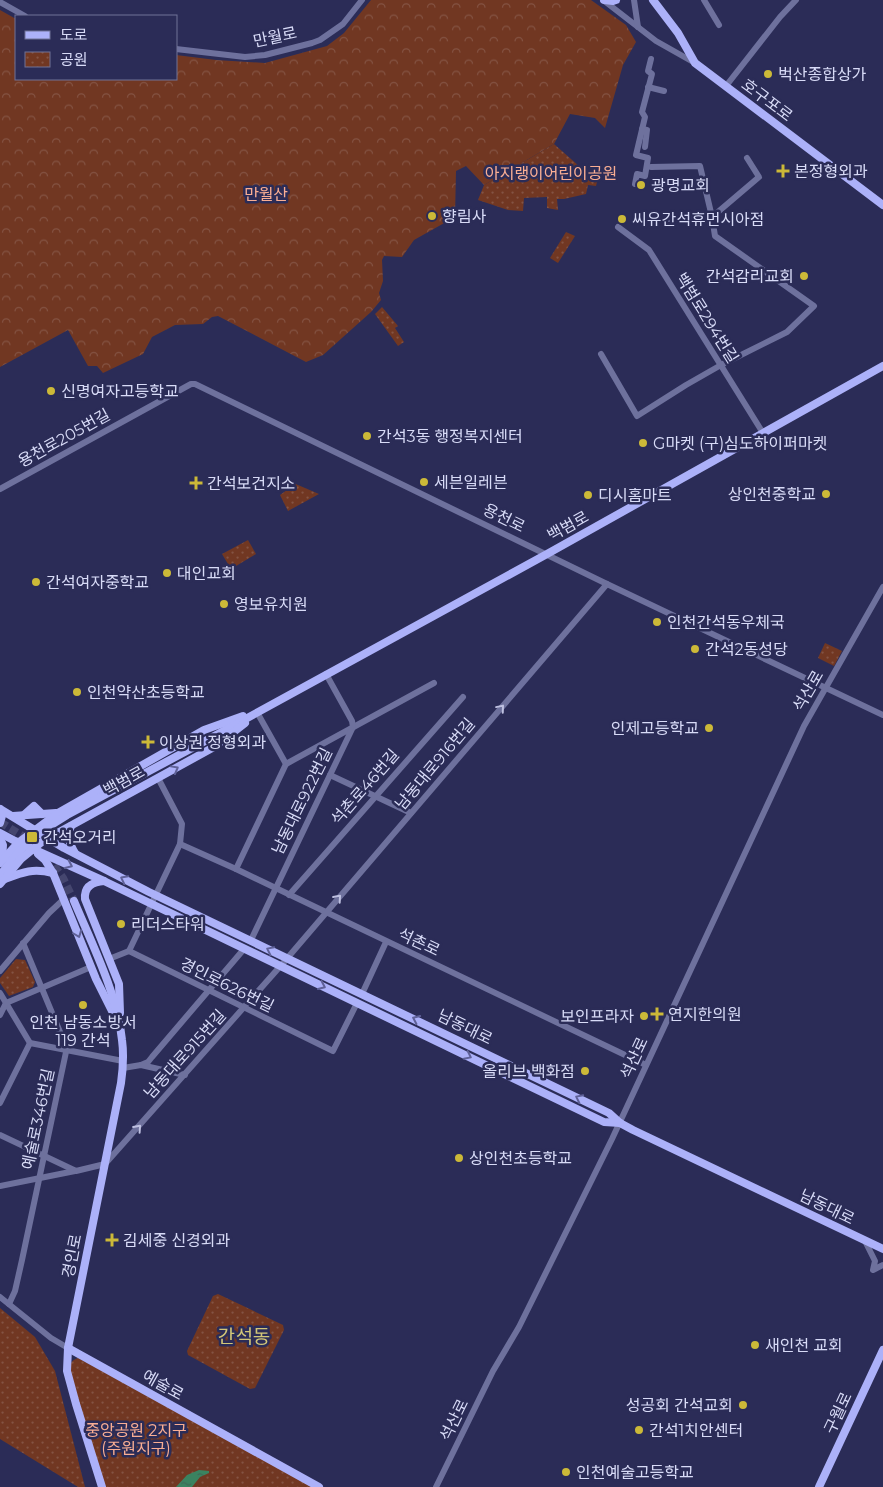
<svg xmlns="http://www.w3.org/2000/svg" width="883" height="1487" font-family="Montserrat,'Noto Sans KR',sans-serif">
<style>
.forest{fill:url(#forest-crowns)}
.park{fill:url(#park-dots)}
.water{fill:url(#water-ripples)}
.lines{fill:none;stroke-linecap:round;stroke-linejoin:round}
.major-tunnel{stroke:#45466f;stroke-width:8;stroke-dasharray:8 4;stroke-linecap:butt}
.minor{stroke:#6e719d;stroke-width:6}
.major{stroke:#acb1f9;stroke-width:8}
.oneway{stroke:#bec0e0}
.oneway2{stroke:#5f6198}
.poi-dot{fill:#ccb938;stroke:#2b2c57;stroke-width:2}
.labels{text-anchor:middle;dominant-baseline:central;stroke-width:5;stroke-linejoin:round;paint-order:stroke}
.street-label{font-size:16px;fill:#d8dbf7;stroke:#2b2c57}
.poi-label{font-size:16px;fill:#d8dbf7;stroke:#2b2c57;text-anchor:start}
.park-label{font-size:16px;fill:#f9ae93;stroke:#2b2c57}
.quarter-label{font-size:19px;fill:#d2c678;stroke:#2b2c57}
</style>
<defs>
<pattern id="forest-crowns" width="20" height="18" patternUnits="userSpaceOnUse" patternTransform="scale(1.25)"><rect width="20" height="18" fill="#713722"/><path d="M2 6a3 3 0 1 1 6 0M12 15a3 3 0 1 1 6 0" fill="none" stroke="#845343"/></pattern>
<pattern id="park-dots" width="8" height="8" patternUnits="userSpaceOnUse" patternTransform="scale(1.25)"><rect width="8" height="8" fill="#713722"/><path d="M2 2h.1M6 6h.1" fill="none" stroke="#845343" stroke-width="1.8" stroke-linecap="round"/></pattern>
<pattern id="water-ripples" width="26" height="14" patternUnits="userSpaceOnUse" patternTransform="scale(1.25)"><rect width="26" height="14" fill="#3a8360"/><path d="M2 4q2-2 4 0t4 0M15 11q2-2 4 0t4 0" fill="none" stroke="#3d6957"/></pattern>
</defs>
<rect width="100%" height="100%" fill="#2b2c57"/>
<polygon class="forest" points="371,0 591,0 626,25 636,42 623,65 605,128 595,118 570,114 554,144 484,185 466,166 456,171 455,217 414,240 402,257 384,256 382,260 383,281 379,293 381,300 371,312 323,355 306,362 218,316 212,317 203,324 175,325 152,337 143,354 103,373 97,366 88,366 68,330 0,367 0,10 16,19 16,79 176,79 176,55 216,60 265,63 327,46 344,33"/>
<g class="park">
<polygon points="554,144 597,182 596,186 588,185 586,194 564,199 557,199 558,210 547,208 547,197 524,198 523,211 508,210 478,200 484,185"/>
<polygon points="566,232 575,236 558,263 550,258"/>
<polygon points="382,307 398,326 395,328 404,342 398,346 375,314"/>
<polygon points="291,482 319,494 288,511 280,495 287,490"/>
<polygon points="248,540 256,554 231,569 222,554"/>
<polygon points="825,643 842,651 834,666 818,658"/>
<polygon points="16,959 25,960 35,982 33,987 9,996 0,983 0,978"/>
<polygon points="218,1294 283,1325 284,1330 255,1388 250,1389 188,1355 187,1351 213,1296"/>
<polygon points="0,1308 35,1337 55,1371 85,1487 78,1487 0,1439"/>
<path d="M78 1358 319 1487H102L67 1371C70 1365 71 1360 78 1358Z"/>
</g>
<polygon class="water" points="199,1470 209,1471 209,1473 200,1477 192,1487 176,1487 187,1475"/>
<g class="lines">
<g class="major-tunnel">
<polyline points="0,822 29,840"/>
<polyline points="47,856 63,878 74,901"/>
</g>
<g class="minor">
<polyline points="603,0 656,41 695,63"/>
<polyline points="634,0 638,27"/>
<polyline points="704,0 719,25"/>
<polyline points="0,2 25,16"/>
<polyline points="176,49 245,57 265,55 312,43 320,40 343,24 362,0"/>
<polyline points="726,86 780,17 796,0"/>
<polyline points="648,87 664,91"/>
<polyline points="642,129 647,130 645,147"/>
<polyline points="651,167 700,166 712,217 759,177 747,158"/>
<polyline points="635,184 637,174 645,176 648,158 636,155 645,117 642,112 652,74 648,71 651,59"/>
<polyline points="618,227 649,250 763,433"/>
<polyline points="601,354 637,416 686,385 721,365 787,332 814,306 715,236 712,217 669,219"/>
<polyline points="0,489 191,384 195,384 607,584 883,715"/>
<polyline points="258,714 286,764"/>
<polyline points="286,764 434,683"/>
<polyline points="330,775 411,813"/>
<polyline points="180,844 236,869 646,1065"/>
<polyline points="236,869 286,764"/>
<polyline points="289,895 463,697"/>
<polyline points="251,940 353,727 352,721 326,674"/>
<polyline points="129,951 180,844 182,824 158,778"/>
<polyline points="109,959 129,951 333,1051 357,1003"/>
<polyline points="0,971 49,913 64,899"/>
<polyline points="0,993 30,1043 123,1061"/>
<polyline points="362,994 386,942"/>
<polyline points="0,1015 6,1003 91,967"/>
<polyline points="141,1065 148,1062 152,1057 244,949"/>
<polyline points="123,1068 141,1065 185,1075"/>
<polyline points="0,1103 30,1043"/>
<polyline points="0,1135 76,1171 105,1164 284,962 607,584"/>
<polyline points="0,1186 75,1171"/>
<polyline points="865,1241 875,1261 873,1270 883,1265"/>
<polyline points="0,1297 51,1338 68,1348"/>
<polyline points="9,1304 15,1291 22,1260 66,1052 65,1044 23,943"/>
<polyline points="436,1487 493,1371 519,1327 612,1139 804,726 883,587"/>
</g>
<g class="major">
<polyline points="604,0 613,1 616,0"/>
<polyline points="653,0 678,33 695,63 883,205"/>
<polyline points="0,809 64,848 149,892 609,1113 620,1123 633,1130 883,1249"/>
<polyline points="24,815 34,806 42,814"/>
<polyline points="13,816 56,813"/>
<polyline points="0,823 2,816 0,809"/>
<path d="M71 826C67 837 69 843 75 853"/>
<polyline points="0,833 15,841 104,881 604,1122 620,1123"/>
<polyline points="0,838 3,845 2,860"/>
<polyline points="38,854 45,860 53,873 96,979 114,1015"/>
<polyline points="0,863 18,843 58,813 204,730 243,716"/>
<polyline points="0,875 17,854 27,844 43,830 67,815 207,740 547,554 883,366"/>
<path d="M5 879C23 872 33 868 53 873"/>
<path d="M104 881C93 882 84 886 85 899L119 984 120 1013"/>
<polyline points="0,884 21,859 43,841 214,747 245,723"/>
<path d="M74 901C92 944 117 993 122 1040 124 1055 123 1069 121 1083L68 1348 67 1371 76 1404 102 1487"/>
<polyline points="68,1348 319,1487"/>
<polyline points="819,1487 883,1350"/>
</g>
</g>
<defs><path id="oneway-chevron" d="M-2-3.5L2.5 0L-2 3.5" fill="none" stroke-width="1.6" stroke-linecap="round" stroke-linejoin="round" transform="scale(1.25)"/></defs>
<g class="oneway">
<use href="#oneway-chevron" transform="translate(501 708) rotate(-50)"/>
<use href="#oneway-chevron" transform="translate(338 898) rotate(-49)"/>
<use href="#oneway-chevron" transform="translate(138 1128) rotate(-48)"/>
</g>
<g class="oneway2">
<use href="#oneway-chevron" transform="translate(175 769) rotate(-29)"/>
<use href="#oneway-chevron" transform="translate(69 865) rotate(25)"/>
<use href="#oneway-chevron" transform="translate(124 879) rotate(-153)"/>
<use href="#oneway-chevron" transform="translate(78 934) rotate(69)"/>
<use href="#oneway-chevron" transform="translate(270 950) rotate(-154)"/>
<use href="#oneway-chevron" transform="translate(322 986) rotate(25)"/>
<use href="#oneway-chevron" transform="translate(416 1019) rotate(-155)"/>
<use href="#oneway-chevron" transform="translate(468 1056) rotate(26)"/>
<use href="#oneway-chevron" transform="translate(579 1098) rotate(-154)"/>
</g>
<g class="poi-dot">
<circle cx="768" cy="74" r="5"/>
<path d="M780.5 163.5h5v5h5v5h-5v5h-5v-5h-5v-5h5z"/>
<circle cx="641" cy="185" r="5"/>
<circle cx="432" cy="216" r="5"/>
<circle cx="622" cy="219" r="5"/>
<circle cx="804" cy="276" r="5"/>
<circle cx="51" cy="391" r="5"/>
<circle cx="367" cy="436" r="5"/>
<circle cx="643" cy="443" r="5"/>
<circle cx="424" cy="482" r="5"/>
<path d="M193.5 475.5h5v5h5v5h-5v5h-5v-5h-5v-5h5z"/>
<circle cx="826" cy="494" r="5"/>
<circle cx="588" cy="495" r="5"/>
<circle cx="167" cy="573" r="5"/>
<circle cx="36" cy="582" r="5"/>
<circle cx="224" cy="604" r="5"/>
<circle cx="657" cy="622" r="5"/>
<circle cx="695" cy="649" r="5"/>
<circle cx="77" cy="692" r="5"/>
<circle cx="709" cy="728" r="5"/>
<path d="M145.5 734.5h5v5h5v5h-5v5h-5v-5h-5v-5h5z"/>
<rect x="26" y="831" width="12" height="12" rx="2.5"/>
<circle cx="121" cy="924" r="5"/>
<circle cx="83" cy="1005" r="5"/>
<path d="M654.5 1006.5h5v5h5v5h-5v5h-5v-5h-5v-5h5z"/>
<circle cx="644" cy="1016" r="5"/>
<circle cx="585" cy="1071" r="5"/>
<circle cx="459" cy="1158" r="5"/>
<path d="M109.5 1232.5h5v5h5v5h-5v5h-5v-5h-5v-5h5z"/>
<circle cx="755" cy="1345" r="5"/>
<circle cx="743" cy="1405" r="5"/>
<circle cx="639" cy="1430" r="5"/>
<circle cx="566" cy="1472" r="5"/>
</g>
<g class="labels">
<g class="street-label">
<text transform="translate(275 37) rotate(-12)">만월로</text>
<text transform="translate(767 100) rotate(37)">호구포로</text>
<text transform="translate(707 318) rotate(58)">백범로294번길</text>
<text transform="translate(64 438) rotate(-29)">용천로205번길</text>
<text transform="translate(504 518) rotate(26)">용천로</text>
<text transform="translate(568 526) rotate(-29)">백범로</text>
<text transform="translate(808 691) rotate(-60)">석산로</text>
<text transform="translate(435 764) rotate(-50)">남동대로916번길</text>
<text transform="translate(124 781) rotate(-29)">백범로</text>
<text transform="translate(365 787) rotate(-49)">석촌로46번길</text>
<text transform="translate(302 801) rotate(-64)">남동대로922번길</text>
<text transform="translate(419 942) rotate(25)">석촌로</text>
<text transform="translate(227 985) rotate(26)">경인로626번길</text>
<text transform="translate(465 1027) rotate(26)">남동대로</text>
<text transform="translate(185 1054) rotate(-48)">남동대로915번길</text>
<text transform="translate(634 1058) rotate(-65)">석산로</text>
<text transform="translate(38 1119) rotate(-78)">예술로346번길</text>
<text transform="translate(827 1207) rotate(26)">남동대로</text>
<text transform="translate(72 1256) rotate(-79)">경인로</text>
<text transform="translate(163 1385) rotate(29)">예술로</text>
<text transform="translate(838 1413) rotate(-65)">구월로</text>
<text transform="translate(454 1420) rotate(-64)">석산로</text>
</g>
<g class="poi-label">
<text x="778" y="74">벅산종합상가</text>
<text x="794" y="171">본정형외과</text>
<text x="651" y="185">광명교회</text>
<text x="442" y="216">향림사</text>
<text x="632" y="219">씨유간석휴먼시아점</text>
<text x="794" y="276" text-anchor="end">간석감리교회</text>
<text x="61" y="391">신명여자고등학교</text>
<text x="377" y="436">간석3동 행정복지센터</text>
<text x="653" y="443">G마켓 (구)심도하이퍼마켓</text>
<text x="434" y="482">세븐일레븐</text>
<text x="207" y="483">간석보건지소</text>
<text x="816" y="494" text-anchor="end">상인천중학교</text>
<text x="598" y="495">디시홈마트</text>
<text x="177" y="573">대인교회</text>
<text x="46" y="582">간석여자중학교</text>
<text x="234" y="604">영보유치원</text>
<text x="667" y="622">인천간석동우체국</text>
<text x="705" y="649">간석2동성당</text>
<text x="87" y="692">인천약산초등학교</text>
<text x="699" y="728" text-anchor="end">인제고등학교</text>
<text x="159" y="742">이상권 정형외과</text>
<text x="43" y="837">간석오거리</text>
<text x="131" y="924">리더스타워</text>
<text x="668" y="1014">연지한의원</text>
<text x="634" y="1016" text-anchor="end">보인프라자</text>
<text x="83" y="1022" text-anchor="middle">인천 남동소방서<tspan x="83" dy="18">119 간석</tspan></text>
<text x="575" y="1071" text-anchor="end">올리브 백화점</text>
<text x="469" y="1158">상인천초등학교</text>
<text x="123" y="1240">김세중 신경외과</text>
<text x="765" y="1345">새인천 교회</text>
<text x="733" y="1405" text-anchor="end">성공회 간석교회</text>
<text x="649" y="1430">간석1치안센터</text>
<text x="576" y="1472">인천예술고등학교</text>
</g>
<g class="park-label">
<text x="551" y="173">아지랭이어린이공원</text>
<text x="266" y="194">만월산</text>
<text x="136" y="1430">중앙공원 2지구<tspan x="136" dy="18">(주원지구)</tspan></text>
</g>
<g class="quarter-label">
<text x="244" y="1336">간석동</text>
</g>
</g>
<rect x="15" y="15" width="162" height="65" fill="#2b2c57" stroke="#707297"/>
<rect x="25" y="31" width="25" height="8" fill="#acb1f9" stroke="#707297"/>
<text x="60" y="40" font-size="15" fill="#d8dbf7">도로</text>
<rect x="25" y="52" width="25" height="15" fill="url(#park-dots)" stroke="#707297"/>
<text x="60" y="65" font-size="15" fill="#d8dbf7">공원</text>
</svg>
